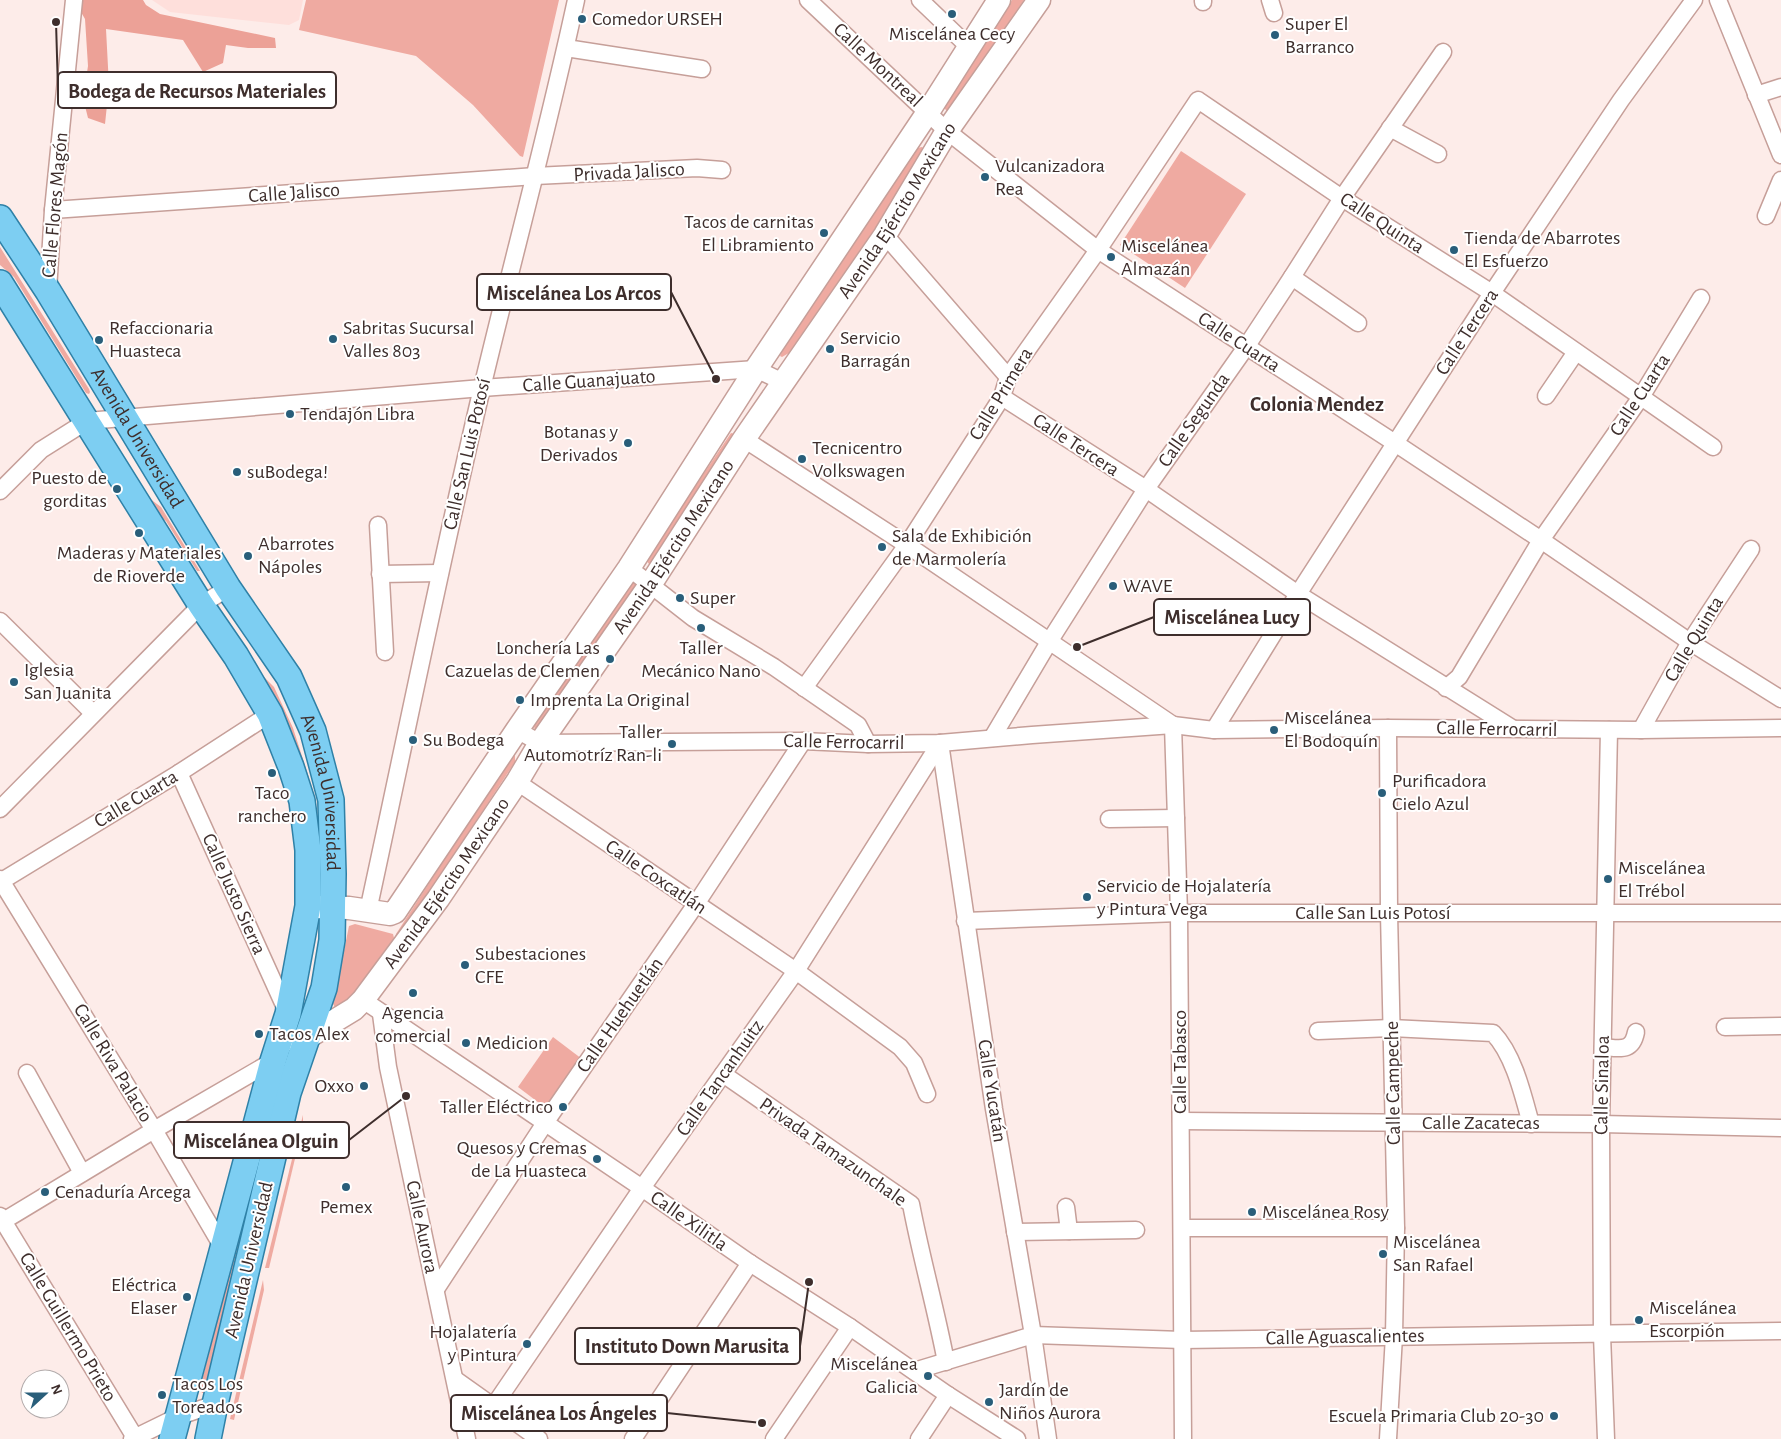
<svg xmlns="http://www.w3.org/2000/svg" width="1781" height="1439" font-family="'Alegreya Sans',sans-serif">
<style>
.built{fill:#fedfdb}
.green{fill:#efaaa1}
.forest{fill:#eca197}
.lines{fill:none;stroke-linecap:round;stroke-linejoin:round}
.street-casing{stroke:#c69f99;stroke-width:19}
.secondary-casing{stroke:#c69f99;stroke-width:25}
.primary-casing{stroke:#2f81a7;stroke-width:28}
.street{stroke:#fff;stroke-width:16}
.secondary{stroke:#fff;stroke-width:22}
.primary{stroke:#7dcef2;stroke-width:25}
.poi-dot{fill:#295e7a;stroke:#fff;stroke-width:2}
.labels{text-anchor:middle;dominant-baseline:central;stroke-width:4;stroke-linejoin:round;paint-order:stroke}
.poi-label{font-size:20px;fill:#3e2e2c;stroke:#fff;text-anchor:start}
.street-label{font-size:20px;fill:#3e2e2c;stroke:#fff}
.neighbourhood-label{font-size:21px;font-weight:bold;fill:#3e2e2c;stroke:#fff}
.leader{fill:none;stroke:#3e2e2c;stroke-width:2}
.callout-dot{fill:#3e2e2c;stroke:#fff;stroke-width:2}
.callout{fill:#fff;stroke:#3e2e2c;stroke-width:2}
.callout-label{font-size:21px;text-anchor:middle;font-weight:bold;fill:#3e2e2c}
</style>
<rect width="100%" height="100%" fill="#fdece9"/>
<polygon class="built" points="152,0 303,0 299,20 289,25 170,12"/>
<g class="green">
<polygon points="306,0 559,0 523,157 520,156 473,105 416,56 299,30"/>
<polygon points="1012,0 1024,0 952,110 947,111 944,108 945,104"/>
<polygon points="922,147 925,150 925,156 789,353 782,357 780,356 783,349 917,148"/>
<polygon points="1181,151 1246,194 1185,288 1120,245"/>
<polygon points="0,247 89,389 90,392 89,394 86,393 14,277 0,265"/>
<polygon points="731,433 735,434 651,565 649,564 646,560 647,558"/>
<polygon points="149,498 161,507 200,571 197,571 166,521 151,511"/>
<polygon points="633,579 638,584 535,732 534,726"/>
<polygon points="252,665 274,687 293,728 309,778 319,830 321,884 316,829"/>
<polygon points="513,754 515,756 515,762 425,899 395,938 396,934"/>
<polygon points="355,924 393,934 394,938 351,1004 336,1009 333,1004 349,926"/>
<polygon points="553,1037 582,1059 547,1109 518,1087"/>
<polygon points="275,1095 205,1393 202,1393 200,1388"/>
<polygon points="303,1115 303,1125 269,1268 265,1268"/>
<polygon points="263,1280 264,1290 234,1420 230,1419"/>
</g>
<polygon class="forest" points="74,0 143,0 146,5 160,14 275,38 276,48 248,48 226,45 223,63 203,72 183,40 106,29 109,86 105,124 88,118 83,98 88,66 85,19"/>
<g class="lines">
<defs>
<g id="street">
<polyline points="808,0 947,131 1098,250 1395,443 1541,540 1690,642 1781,699"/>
<polyline points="920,0 970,48"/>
<polyline points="1203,0 1203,2"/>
<polyline points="1270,0 1274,13"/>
<polyline points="1718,0 1781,155"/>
<polyline points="566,48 702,69"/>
<polyline points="1756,95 1781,87"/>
<polyline points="1390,128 1438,154"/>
<polyline points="53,210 535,176 697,168 722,170"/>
<polyline points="1766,216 1781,180"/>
<polyline points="885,235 1008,377"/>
<polyline points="1292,277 1358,323"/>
<polyline points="48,291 53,210 74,0"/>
<polyline points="1546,396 1576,352"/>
<polyline points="1002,397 1146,489 1298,594 1512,728"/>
<polyline points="744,439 907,545 1173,725"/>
<polyline points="0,491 41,450 87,421 482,388 756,369 783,382"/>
<polyline points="378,525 385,652"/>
<polyline points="629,568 693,618 774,667 858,725 868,744"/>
<polyline points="380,574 440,573"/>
<polyline points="0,621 93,713"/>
<polyline points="804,688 907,545 1002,397 1008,377 1098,250 1198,100 1342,198 1492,293 1713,447"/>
<polyline points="1446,688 1459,677 1541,540 1641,397 1701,298"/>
<polyline points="1173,725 1179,913 1183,1439"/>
<polyline points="517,730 540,743 803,741 868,744 940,743 1032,735 1173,725 1214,730 1388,728 1641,730 1781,728"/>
<polyline points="1214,730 1298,594 1492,293 1621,100 1694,0"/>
<polyline points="1641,730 1690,642 1751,549"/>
<polyline points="992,738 1049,642 1146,489 1246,347 1292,277 1342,198 1443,52"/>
<polyline points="940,743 994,1109 1033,1335 1048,1439"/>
<polyline points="179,773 288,1014"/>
<polyline points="517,782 796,971 900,1047 914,1063 927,1094"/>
<polyline points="0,809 201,605 228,588"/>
<polyline points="1109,819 1176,818"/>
<polyline points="0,879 154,1130 223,1248"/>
<polyline points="0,882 179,773 270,714"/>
<path d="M368 911C406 736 441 561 482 388 513 258 548 130 576 0"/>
<polyline points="965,921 1179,913 1781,913"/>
<polyline points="363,1000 642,1188 750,1263 850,1327 948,1395 1017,1439"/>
<polyline points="381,1014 388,1067 467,1439"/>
<polyline points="1725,1027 1781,1026"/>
<path d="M1318 1031 1391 1028 1493 1033C1514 1055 1523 1095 1531 1124"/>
<path d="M1603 1047C1619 1048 1632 1053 1636 1032"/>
<polyline points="27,1073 82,1173"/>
<path d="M723 1074 911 1204C921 1257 936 1309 946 1362"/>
<polyline points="1181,1121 1601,1124 1781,1128"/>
<polyline points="1066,1207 1069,1231"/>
<polyline points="0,1216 136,1439"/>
<polyline points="0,1223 154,1130 273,1061"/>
<polyline points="1183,1228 1396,1228"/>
<polyline points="1015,1232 1136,1230"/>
<polyline points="436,1289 545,1123 696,904 803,741"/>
<polyline points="914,1371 1033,1335 1182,1340 1781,1331"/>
<polyline points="456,1380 539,1439"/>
<polyline points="493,1407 642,1188 796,971 940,743"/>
<polyline points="132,1439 177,1417 215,1404"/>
<polyline points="633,1439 750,1263"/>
<polyline points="774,1439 850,1327"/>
<polyline points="919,1439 948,1395"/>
<polyline points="1388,1439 1394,1336 1396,1228 1389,913 1388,728"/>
<polyline points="1606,1439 1602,1335 1601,1124 1609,730"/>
</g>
<g id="secondary">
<polyline points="314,907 349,908 390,914 395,912 517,730 629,568 756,369 928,112 999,0"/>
<path id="s1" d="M298 1043 354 1009 363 1000 438 899 517 782 540 743 650 585 744 439 885 235 947 131 1039 0"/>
</g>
<g id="primary">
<path id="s2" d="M0 218 48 291 228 588 289 677 313 731 331 800 333 874 332 940 324 988 288 1093 215 1404 208 1439"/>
<polyline points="0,283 201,605 236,656 270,714 291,767 302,801 308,850 308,906 288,1014 273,1061 172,1439"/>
</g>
</defs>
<use href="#street" class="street-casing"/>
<use href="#secondary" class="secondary-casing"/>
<use href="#primary" class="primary-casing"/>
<use href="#street" class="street"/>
<use href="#secondary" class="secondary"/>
<use href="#primary" class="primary"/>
</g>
<g class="poi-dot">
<circle cx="952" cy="14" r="5"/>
<circle cx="582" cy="19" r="5"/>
<circle cx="1275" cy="35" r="5"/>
<circle cx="985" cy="177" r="5"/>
<circle cx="824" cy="233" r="5"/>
<circle cx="1454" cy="250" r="5"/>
<circle cx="1111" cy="257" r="5"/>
<circle cx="333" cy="339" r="5"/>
<circle cx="99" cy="340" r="5"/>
<circle cx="830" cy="349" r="5"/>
<circle cx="290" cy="414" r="5"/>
<circle cx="628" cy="443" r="5"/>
<circle cx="802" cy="459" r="5"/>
<circle cx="237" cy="472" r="5"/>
<circle cx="117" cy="489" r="5"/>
<circle cx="139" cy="533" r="5"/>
<circle cx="882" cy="547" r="5"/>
<circle cx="248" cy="556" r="5"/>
<circle cx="1113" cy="586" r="5"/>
<circle cx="680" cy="598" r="5"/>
<circle cx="701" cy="628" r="5"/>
<circle cx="610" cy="659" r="5"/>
<circle cx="14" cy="682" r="5"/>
<circle cx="520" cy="700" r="5"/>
<circle cx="1274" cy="730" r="5"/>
<circle cx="413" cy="740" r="5"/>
<circle cx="672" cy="744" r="5"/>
<circle cx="272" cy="773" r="5"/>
<circle cx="1382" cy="793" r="5"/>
<circle cx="1608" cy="879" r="5"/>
<circle cx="1087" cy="897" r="5"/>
<circle cx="465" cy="965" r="5"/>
<circle cx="413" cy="993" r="5"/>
<circle cx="259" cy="1034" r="5"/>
<circle cx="466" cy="1043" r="5"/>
<circle cx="364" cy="1086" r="5"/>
<circle cx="563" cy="1107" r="5"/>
<circle cx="597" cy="1159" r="5"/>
<circle cx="346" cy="1187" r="5"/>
<circle cx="45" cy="1192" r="5"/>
<circle cx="1252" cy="1212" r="5"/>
<circle cx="1383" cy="1254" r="5"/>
<circle cx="187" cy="1297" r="5"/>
<circle cx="1639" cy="1320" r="5"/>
<circle cx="527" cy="1344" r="5"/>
<circle cx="928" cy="1376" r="5"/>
<circle cx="162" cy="1395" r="5"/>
<circle cx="989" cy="1402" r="5"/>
<circle cx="1554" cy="1416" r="5"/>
</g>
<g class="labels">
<g class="poi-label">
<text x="592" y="19">Comedor URSEH</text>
<text x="1285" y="24">Super El<tspan x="1285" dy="23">Barranco</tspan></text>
<text x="952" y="34" text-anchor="middle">Miscelánea Cecy</text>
<text x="995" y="166">Vulcanizadora<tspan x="995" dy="23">Rea</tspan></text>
<text x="814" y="222" text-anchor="end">Tacos de carnitas<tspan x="814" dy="23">El Libramiento</tspan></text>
<text x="1464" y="238">Tienda de Abarrotes<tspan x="1464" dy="23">El Esfuerzo</tspan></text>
<text x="1121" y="246">Miscelánea<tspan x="1121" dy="23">Almazán</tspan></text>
<text x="109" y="328">Refaccionaria<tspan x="109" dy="23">Huasteca</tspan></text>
<text x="343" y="328">Sabritas Sucursal<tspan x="343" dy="23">Valles 803</tspan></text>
<text x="840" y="338">Servicio<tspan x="840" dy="23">Barragán</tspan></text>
<text x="300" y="414">Tendajón Libra</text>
<text x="618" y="432" text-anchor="end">Botanas y<tspan x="618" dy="23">Derivados</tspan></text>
<text x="812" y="448">Tecnicentro<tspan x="812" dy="23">Volkswagen</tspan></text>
<text x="247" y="472">suBodega!</text>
<text x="107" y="478" text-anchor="end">Puesto de<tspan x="107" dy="23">gorditas</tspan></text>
<text x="892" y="536">Sala de Exhibición<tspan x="892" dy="23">de Marmolería</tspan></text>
<text x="258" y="544">Abarrotes<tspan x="258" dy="23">Nápoles</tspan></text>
<text x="139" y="553" text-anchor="middle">Maderas y Materiales<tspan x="139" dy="23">de Rioverde</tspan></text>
<text x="1123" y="586">WAVE</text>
<text x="690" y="598">Super</text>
<text x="600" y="648" text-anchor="end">Lonchería Las<tspan x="600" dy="23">Cazuelas de Clemen</tspan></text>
<text x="701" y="648" text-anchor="middle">Taller<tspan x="701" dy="23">Mecánico Nano</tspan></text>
<text x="24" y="670">Iglesia<tspan x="24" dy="23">San Juanita</tspan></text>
<text x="530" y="700">Imprenta La Original</text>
<text x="1284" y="718">Miscelánea<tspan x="1284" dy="23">El Bodoquín</tspan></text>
<text x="662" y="732" text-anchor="end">Taller<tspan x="662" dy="23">Automotríz Ran-li</tspan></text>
<text x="423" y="740">Su Bodega</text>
<text x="1392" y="781">Purificadora<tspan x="1392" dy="23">Cielo Azul</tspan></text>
<text x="272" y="793" text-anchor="middle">Taco<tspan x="272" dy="23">ranchero</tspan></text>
<text x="1618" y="868">Miscelánea<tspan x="1618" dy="23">El Trébol</tspan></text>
<text x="1097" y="886">Servicio de Hojalatería<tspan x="1097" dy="23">y Pintura Vega</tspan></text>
<text x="475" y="954">Subestaciones<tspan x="475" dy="23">CFE</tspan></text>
<text x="413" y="1013" text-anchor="middle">Agencia<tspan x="413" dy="23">comercial</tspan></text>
<text x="269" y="1034">Tacos Alex</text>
<text x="476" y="1043">Medicion</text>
<text x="354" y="1086" text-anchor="end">Oxxo</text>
<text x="553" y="1107" text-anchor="end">Taller Eléctrico</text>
<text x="587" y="1148" text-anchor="end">Quesos y Cremas<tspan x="587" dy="23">de La Huasteca</tspan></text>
<text x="55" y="1192">Cenaduría Arcega</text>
<text x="346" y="1207" text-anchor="middle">Pemex</text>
<text x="1262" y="1212">Miscelánea Rosy</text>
<text x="1393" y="1242">Miscelánea<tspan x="1393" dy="23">San Rafael</tspan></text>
<text x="177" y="1285" text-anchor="end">Eléctrica<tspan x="177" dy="23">Elaser</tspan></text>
<text x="1649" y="1308">Miscelánea<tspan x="1649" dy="23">Escorpión</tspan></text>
<text x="517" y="1332" text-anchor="end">Hojalatería<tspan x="517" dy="23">y Pintura</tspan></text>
<text x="918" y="1364" text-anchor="end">Miscelánea<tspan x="918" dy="23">Galicia</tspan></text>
<text x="172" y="1384">Tacos Los<tspan x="172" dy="23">Toreados</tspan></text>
<text x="999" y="1390">Jardín de<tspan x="999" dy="23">Niños Aurora</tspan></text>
<text x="1544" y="1416" text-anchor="end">Escuela Primaria Club 20-30</text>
</g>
<g class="street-label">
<text transform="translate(878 65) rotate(43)">Calle Montreal</text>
<text transform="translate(629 172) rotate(-3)">Privada Jalisco</text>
<text transform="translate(294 193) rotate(-4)">Calle Jalisco</text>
<text transform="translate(55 205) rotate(-85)">Calle Flores Magón</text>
<text stroke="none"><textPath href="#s1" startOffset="1032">Avenida Ejército Mexicano</textPath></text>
<text transform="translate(1382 223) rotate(33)">Calle Quinta</text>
<text transform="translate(1467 332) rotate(-57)">Calle Tercera</text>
<text transform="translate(1239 342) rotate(33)">Calle Cuarta</text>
<text transform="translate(589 381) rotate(-4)">Calle Guanajuato</text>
<text transform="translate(1001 394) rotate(-59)">Calle Primera</text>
<text transform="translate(1640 395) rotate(-57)">Calle Cuarta</text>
<text transform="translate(1194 420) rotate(-55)">Calle Segunda</text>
<text stroke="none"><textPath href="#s2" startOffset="259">Avenida Universidad</textPath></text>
<text transform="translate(1076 445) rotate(33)">Calle Tercera</text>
<text transform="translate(467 454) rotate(-77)">Calle San Luis Potosí</text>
<text stroke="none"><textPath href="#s1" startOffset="628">Avenida Ejército Mexicano</textPath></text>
<text transform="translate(1694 639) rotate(-59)">Calle Quinta</text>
<text transform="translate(1497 729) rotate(1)">Calle Ferrocarril</text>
<text transform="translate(844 742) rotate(1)">Calle Ferrocarril</text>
<text stroke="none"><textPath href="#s2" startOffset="664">Avenida Universidad</textPath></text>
<text transform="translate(136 799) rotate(-31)">Calle Cuarta</text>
<text transform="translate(656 877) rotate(34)">Calle Coxcatlán</text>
<text stroke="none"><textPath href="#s1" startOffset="222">Avenida Ejército Mexicano</textPath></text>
<text transform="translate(234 894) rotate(66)">Calle Justo Sierra</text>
<text x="1373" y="913">Calle San Luis Potosí</text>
<text transform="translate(620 1015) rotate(-55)">Calle Huehuetlán</text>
<text transform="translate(1180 1062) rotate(-90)">Calle Tabasco</text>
<text transform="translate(113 1063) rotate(59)">Calle Riva Palacio</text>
<text transform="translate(720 1078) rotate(-55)">Calle Tancanhuitz</text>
<text transform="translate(1393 1083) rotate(-91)">Calle Campeche</text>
<text transform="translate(1602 1085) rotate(-89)">Calle Sinaloa</text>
<text transform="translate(992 1091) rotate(81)">Calle Yucatán</text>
<text x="1481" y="1123">Calle Zacatecas</text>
<text transform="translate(833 1152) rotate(35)">Privada Tamazunchale</text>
<text transform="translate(689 1221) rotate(35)">Calle Xilitla</text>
<text transform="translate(422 1227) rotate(78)">Calle Aurora</text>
<text transform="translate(249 1260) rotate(-77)">Avenida Universidad</text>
<text transform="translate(68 1327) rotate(59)">Calle Guillermo Prieto</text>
<text transform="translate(1345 1337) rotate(-1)">Calle Aguascalientes</text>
</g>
<g class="neighbourhood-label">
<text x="1317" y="404">Colonia Mendez</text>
</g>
</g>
<path class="leader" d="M56 22L58 90M716 379L671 292M1077 647L1154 617M406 1096L349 1140M809 1282L800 1346M762 1423L667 1413"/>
<g class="callout-dot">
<circle cx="56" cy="22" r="5"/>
<circle cx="716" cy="379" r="5"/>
<circle cx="1077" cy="647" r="5"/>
<circle cx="406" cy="1096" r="5"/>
<circle cx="809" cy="1282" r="5"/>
<circle cx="762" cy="1423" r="5"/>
</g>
<g class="callout">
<rect x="58" y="72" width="278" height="36" rx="5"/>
<rect x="477" y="274" width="194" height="36" rx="5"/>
<rect x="1154" y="599" width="156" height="36" rx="5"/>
<rect x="174" y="1122" width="175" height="36" rx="5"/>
<rect x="575" y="1328" width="225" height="36" rx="5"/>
<rect x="451" y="1395" width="216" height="36" rx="5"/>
</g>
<g class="callout-label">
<text x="197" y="98">Bodega de Recursos Materiales</text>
<text x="574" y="300">Miscelánea Los Arcos</text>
<text x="1232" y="624">Miscelánea Lucy</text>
<text x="261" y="1148">Miscelánea Olguin</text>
<text x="687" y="1353">Instituto Down Marusita</text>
<text x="559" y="1420">Miscelánea Los Ángeles</text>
</g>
<g transform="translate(45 1394) rotate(69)"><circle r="24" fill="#ffffff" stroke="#b2abab"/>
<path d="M0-4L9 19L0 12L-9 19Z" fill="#295e7a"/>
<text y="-8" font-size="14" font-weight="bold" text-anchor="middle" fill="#3e2e2c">N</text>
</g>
</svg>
